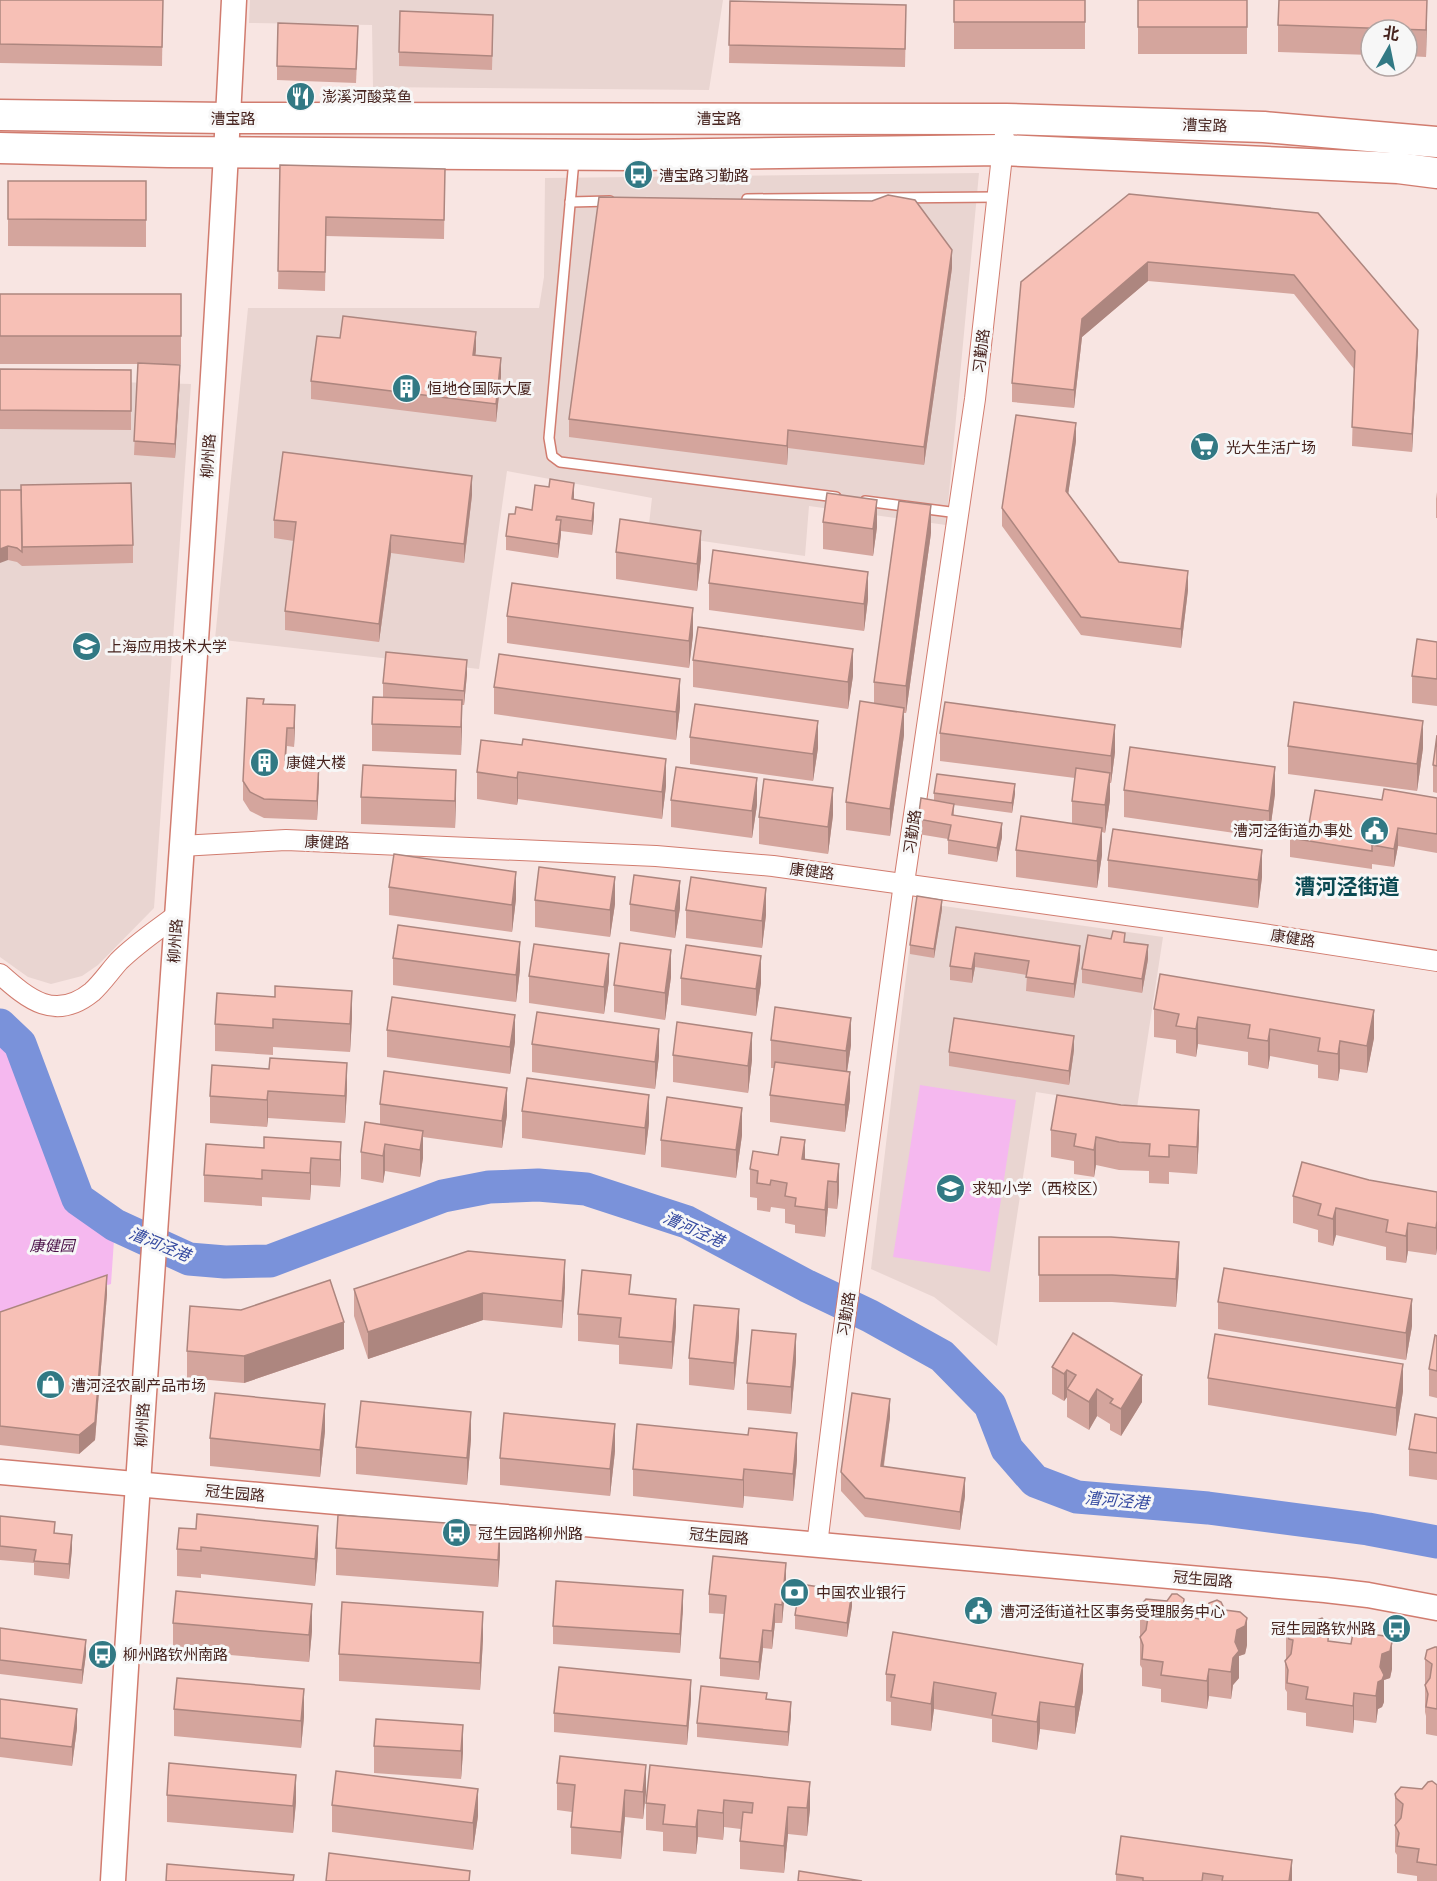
<svg xmlns="http://www.w3.org/2000/svg" width="1437" height="1881" font-family="'Source Serif 4','Noto Sans SC',serif">
<style>
.built{fill:#e9d5d1}
.green{fill:#f5b8ef}
.lines{fill:none;stroke-linecap:round;stroke-linejoin:round}
.river{stroke:#7a92da;stroke-width:33}
.service-casing{stroke:#d17c6f;stroke-width:12}
.minor-casing{stroke:#d17c6f;stroke-width:22}
.tertiary-casing{stroke:#d17c6f;stroke-width:27}
.primary-casing{stroke:#d17c6f;stroke-width:33}
.service{stroke:#fff;stroke-width:9}
.minor{stroke:#fff;stroke-width:20}
.tertiary{stroke:#fff;stroke-width:24}
.primary{stroke:#fff;stroke-width:30}
.wall{fill:#d4a59d}
.shaded-wall{fill:#ad867f}
.building{fill:#f7c0b6;stroke:#ad867f;stroke-width:1.5}
.labels{text-anchor:middle;dominant-baseline:central;stroke-width:6;stroke-linejoin:round;paint-order:stroke}
.poi-label{font-size:15px;fill:#47241f;stroke:#f7f7f7;text-anchor:start}
.street-label{font-size:15px;fill:#47241f;stroke:#f7f7f7}
.park-label{font-size:15px;font-style:italic;fill:#490e46;stroke:#f7f7f7}
.water-label{font-size:16px;font-style:italic;fill:#354aa0;stroke:#f7f7f7}
.district-label{font-size:21px;font-weight:bold;fill:#0a4952;stroke:#f7f7f7}
</style>
<rect width="100%" height="100%" fill="#f8e5e2"/>
<g class="built">
<polygon points="250,0 723,0 709,90 373,87 372,25 249,23"/>
<polygon points="979,173 946,525 809,506 805,556 648,533 652,498 507,471 479,669 215,639 248,308 539,308 544,277 545,178"/>
<polygon points="0,379 191,384 154,908 98,965 82,976 51,984 28,977 0,957"/>
<polygon points="915,902 1163,937 1137,1108 1036,1092 997,1346 934,1297 871,1269"/>
</g>
<g class="green">
<polygon points="0,1025 20,1044 78,1199 115,1225 111,1284 0,1316"/>
<polygon points="920,1085 1016,1100 990,1272 893,1257"/>
</g>
<g class="lines">
<polyline class="river" points="0,1025 20,1044 78,1199 115,1225 189,1259 225,1262 270,1261 443,1196 489,1187 538,1185 586,1189 687,1222 807,1286 870,1316 942,1356 990,1405 1007,1449 1035,1481 1077,1497 1208,1508 1368,1529 1437,1542"/>
<defs>
<g id="service">
<polyline points="574,160 549,438 552,456 560,462 836,497"/>
<polyline points="747,199 998,197"/>
<polyline points="570,202 610,201"/>
<polyline points="865,501 958,513"/>
</g>
<g id="minor">
<polyline points="181,846 286,840 656,856 773,866 1256,933 1437,961"/>
<path d="M0 974C28 999 55 1022 92 992 102 983 110 971 119 961 136 944 157 930 177 915"/>
<polyline points="817,1545 841,1349 904,883 975,399 1004,138"/>
</g>
<g id="tertiary">
<polyline points="0,1472 1325,1590 1368,1595 1437,1608"/>
<path d="M113 1881C149 1254 203 628 234 0"/>
</g>
<g id="primary">
<polyline points="0,115 227,118 1006,119 1264,127 1437,142"/>
<polyline points="0,148 168,152 638,155 1002,150 1398,168 1437,173"/>
</g>
</defs>
<use href="#service" class="service-casing"/>
<use href="#minor" class="minor-casing"/>
<use href="#tertiary" class="tertiary-casing"/>
<use href="#primary" class="primary-casing"/>
<use href="#service" class="service"/>
<use href="#minor" class="minor"/>
<use href="#tertiary" class="tertiary"/>
<use href="#primary" class="primary"/>
</g>
<g class="wall">
<polygon points="0,0 163,0 162,66 0,63"/>
<rect x="954" y="0" width="131" height="49"/>
<rect x="1138" y="0" width="109" height="54"/>
<polygon points="730,1 906,23 905,67 729,63"/>
<polygon points="1427,15 1426,57 1407,56 1407,30 1371,30 1371,55 1278,52 1278,25"/>
<polygon points="493,29 492,70 399,66 399,52"/>
<polygon points="358,40 356,83 277,80 277,66"/>
<polygon points="280,165 445,169 444,239 326,236 325,291 278,289"/>
<polygon points="8,181 146,181 146,247 8,246"/>
<polygon points="1318,213 1418,348 1412,452 1352,446 1354,369 1294,294 1148,281 1082,337 1074,408 1012,402 1012,383 1021,282"/>
<polygon points="952,268 924,465 788,448 787,465 569,437 569,419"/>
<polygon points="0,294 181,294 181,364 147,364 180,379 175,458 134,455 138,364 0,364"/>
<polygon points="340,338 476,350 475,355 501,377 496,422 311,399 311,381"/>
<polygon points="0,369 131,370 131,430 0,429"/>
<polygon points="1076,441 1068,494 1119,562 1188,590 1181,648 1081,635 1002,526 1002,508"/>
<polygon points="0,490 133,545 133,563 22,566 17,562 8,560"/>
<polygon points="1437,492 1437,518 1436,518 1436,499"/>
<polygon points="472,495 464,563 391,553 379,642 285,630 285,611 294,541 274,538 274,520"/>
<polygon points="574,497 573,500 594,517 592,535 561,531 558,558 506,550 506,536 532,510"/>
<polygon points="823,522 877,527 873,556 823,549"/>
<polygon points="931,533 906,713 904,713 904,735 890,836 846,830 846,802 874,703 874,682"/>
<polygon points="616,552 701,558 697,591 616,579"/>
<polygon points="709,583 868,599 864,631 709,610"/>
<polygon points="507,616 693,635 689,668 507,643"/>
<polygon points="1437,642 1437,706 1412,703 1412,676"/>
<polygon points="693,660 853,676 848,709 693,687"/>
<polygon points="467,674 464,705 462,705 461,755 372,751 372,724 383,697 383,683"/>
<polygon points="494,687 680,707 676,740 494,714"/>
<polygon points="264,704 295,724 294,747 287,746 286,760 319,780 317,820 264,818 250,811 243,800 243,781"/>
<polygon points="940,733 1115,752 1111,783 1110,783 1110,800 1105,833 1102,832 1102,855 1097,888 1016,877 1016,850 1072,823 1072,801 1075,778 940,761"/>
<polygon points="1437,735 1437,793 1433,792 1433,765"/>
<polygon points="690,737 818,748 813,781 690,764"/>
<polygon points="481,740 666,786 662,819 518,799 517,805 477,799 477,772"/>
<polygon points="1288,746 1423,748 1417,791 1288,774"/>
<polygon points="1124,790 1275,794 1269,838 1124,817"/>
<polygon points="934,793 1015,794 1012,813 954,805 954,815 1002,837 997,862 948,854 948,839 918,834 918,819 934,801"/>
<polygon points="361,797 456,797 455,828 361,824"/>
<polygon points="1437,798 1437,853 1398,846 1394,867 1372,864 1372,869 1290,857 1290,838 1309,824 1382,800"/>
<polygon points="671,800 757,805 752,838 671,827"/>
<polygon points="833,815 828,854 759,844 759,817"/>
<polygon points="1108,860 1262,877 1258,908 1108,887"/>
<polygon points="389,887 516,899 512,932 389,915"/>
<polygon points="535,900 615,904 610,937 535,927"/>
<polygon points="630,904 680,908 675,938 630,931"/>
<polygon points="942,909 934,958 910,954 910,945"/>
<polygon points="686,910 766,915 762,948 686,938"/>
<polygon points="956,927 1080,960 1074,998 1026,991 1027,975 975,967 972,983 950,980 950,966"/>
<polygon points="393,958 520,970 516,1002 393,985"/>
<polygon points="1148,959 1142,993 1082,983 1082,969"/>
<polygon points="529,976 609,981 604,1014 529,1003"/>
<polygon points="671,977 665,1020 614,1012 614,985"/>
<polygon points="681,978 761,983 756,1016 681,1005"/>
<polygon points="217,993 352,1018 350,1052 273,1047 273,1055 215,1051 215,1024"/>
<polygon points="1154,1009 1374,1038 1367,1073 1340,1069 1338,1081 1318,1078 1318,1065 1270,1056 1268,1069 1248,1065 1248,1052 1198,1044 1196,1057 1176,1053 1176,1040 1154,1037"/>
<polygon points="387,1030 515,1042 510,1074 387,1057"/>
<polygon points="771,1040 851,1045 847,1072 850,1099 845,1132 770,1122 770,1095 774,1068 771,1068"/>
<polygon points="532,1044 659,1056 655,1089 532,1072"/>
<polygon points="1074,1050 1069,1085 949,1066 949,1052"/>
<polygon points="673,1055 752,1060 748,1093 673,1082"/>
<polygon points="212,1065 347,1090 345,1123 268,1118 267,1127 210,1123 210,1096"/>
<polygon points="380,1104 507,1115 502,1148 423,1137 423,1158 420,1177 385,1171 383,1183 361,1179 361,1152 380,1124"/>
<polygon points="522,1111 649,1123 645,1155 522,1138"/>
<polygon points="1051,1130 1199,1137 1197,1174 1169,1172 1169,1184 1149,1183 1149,1171 1119,1170 1096,1165 1094,1177 1074,1174 1074,1161 1051,1157"/>
<polygon points="742,1135 736,1178 661,1167 661,1140"/>
<polygon points="341,1142 340,1187 311,1185 310,1200 262,1197 262,1206 204,1202 204,1175"/>
<polygon points="805,1159 839,1164 839,1191 837,1209 828,1208 825,1237 795,1233 795,1225 785,1223 785,1209 771,1207 770,1212 757,1210 757,1198 750,1197 750,1169"/>
<polygon points="1369,1180 1437,1192 1437,1248 1436,1255 1408,1251 1406,1263 1386,1260 1386,1247 1336,1235 1333,1246 1318,1242 1318,1230 1293,1223 1293,1196"/>
<polygon points="1039,1237 1179,1269 1176,1307 1112,1302 1039,1302"/>
<polygon points="565,1287 562,1328 483,1320 368,1359 354,1316 354,1289"/>
<polygon points="107,1294 95,1440 79,1454 0,1445 0,1312"/>
<polygon points="631,1295 676,1326 672,1369 619,1364 619,1345 578,1341 578,1314"/>
<polygon points="1218,1302 1412,1326 1406,1360 1218,1329"/>
<polygon points="1073,1333 1142,1402 1121,1436 1110,1430 1110,1424 1097,1416 1089,1430 1067,1417 1067,1397 1064,1401 1052,1394 1052,1367"/>
<polygon points="739,1336 734,1390 689,1385 689,1358"/>
<polygon points="1437,1336 1437,1398 1429,1396 1429,1369"/>
<polygon points="344,1349 244,1383 187,1378 187,1351"/>
<polygon points="796,1361 791,1414 747,1410 747,1383"/>
<polygon points="1208,1378 1403,1391 1396,1436 1208,1405"/>
<polygon points="890,1417 884,1466 965,1496 960,1530 865,1517 841,1491 841,1472"/>
<polygon points="1437,1418 1437,1480 1409,1476 1409,1449"/>
<polygon points="325,1431 320,1477 210,1466 210,1438"/>
<polygon points="471,1439 467,1485 356,1474 356,1447"/>
<polygon points="615,1451 610,1496 500,1485 500,1458"/>
<polygon points="797,1460 793,1501 744,1496 743,1508 633,1496 633,1469"/>
<polygon points="0,1516 55,1533 72,1549 69,1579 34,1575 34,1563 0,1560"/>
<polygon points="179,1528 318,1553 315,1586 201,1574 201,1578 177,1576 177,1549"/>
<polygon points="336,1548 500,1555 498,1587 336,1575"/>
<polygon points="786,1581 782,1623 775,1623 772,1649 763,1648 759,1680 720,1676 720,1658 724,1614 709,1613 709,1594"/>
<polygon points="852,1606 847,1637 795,1629 795,1615"/>
<polygon points="1140,1606 1184,1617 1205,1620 1225,1610 1247,1645 1245,1654 1239,1656 1239,1678 1233,1685 1231,1699 1209,1696 1207,1709 1161,1702 1161,1689 1142,1686 1142,1668 1140,1665"/>
<polygon points="683,1608 680,1653 553,1644 553,1626"/>
<polygon points="173,1623 312,1631 309,1662 173,1650"/>
<polygon points="0,1628 86,1654 82,1684 0,1674"/>
<polygon points="1286,1631 1329,1641 1351,1644 1370,1634 1392,1669 1390,1678 1384,1680 1384,1702 1382,1707 1378,1709 1376,1723 1354,1720 1353,1733 1306,1726 1306,1713 1287,1710 1287,1692 1285,1689 1285,1661 1286,1660"/>
<polygon points="483,1639 480,1690 339,1681 339,1654"/>
<polygon points="1437,1647 1437,1736 1426,1734 1426,1716 1425,1712 1425,1659"/>
<polygon points="886,1674 1083,1691 1075,1734 1040,1729 1037,1750 992,1742 992,1719 934,1709 931,1731 891,1725 891,1702 886,1701"/>
<polygon points="0,1699 77,1728 72,1766 0,1757"/>
<polygon points="691,1699 687,1745 554,1732 554,1713"/>
<polygon points="767,1699 791,1716 788,1746 697,1737 697,1723"/>
<polygon points="174,1709 304,1717 301,1748 174,1736"/>
<polygon points="463,1725 463,1752 461,1779 374,1773 374,1746"/>
<polygon points="650,1765 810,1809 807,1836 788,1834 784,1873 740,1869 740,1841 741,1829 724,1827 723,1840 698,1837 696,1854 663,1851 663,1832 646,1830 646,1803"/>
<polygon points="557,1783 646,1792 643,1819 625,1817 621,1859 571,1854 571,1827 572,1812 557,1810"/>
<polygon points="1437,1785 1437,1881 1417,1881 1417,1876 1397,1873 1397,1855 1395,1852 1395,1794"/>
<polygon points="167,1795 296,1802 293,1833 167,1822"/>
<polygon points="332,1805 478,1816 473,1850 332,1832"/>
<polygon points="1121,1836 1292,1881 1116,1881 1116,1874"/>
</g>
<g class="shaded-wall">
<polygon points="1427,0 1427,15 1426,57 1426,30"/>
<polygon points="952,250 952,268 924,465 924,447"/>
<polygon points="1148,262 1148,281 1082,337 1074,408 1074,390 1082,319"/>
<polygon points="1418,330 1418,348 1412,452 1412,434"/>
<polygon points="476,332 476,350 473,374 473,355"/>
<polygon points="501,358 501,377 496,422 496,404"/>
<polygon points="180,365 180,379 175,458 175,444"/>
<polygon points="1076,423 1076,441 1066,509 1066,491"/>
<polygon points="788,430 788,448 787,465 787,446"/>
<polygon points="472,476 472,495 464,563 464,544"/>
<polygon points="574,483 574,497 572,513 572,499"/>
<polygon points="877,500 877,527 873,556 873,529"/>
<polygon points="594,503 594,517 592,535 592,521"/>
<polygon points="931,505 931,533 906,713 906,686"/>
<polygon points="561,520 561,535 558,558 558,544"/>
<polygon points="701,531 701,558 697,591 697,564"/>
<polygon points="391,535 391,553 379,642 379,624"/>
<polygon points="8,546 8,560 0,563 0,549"/>
<polygon points="1188,571 1188,590 1181,648 1181,629"/>
<polygon points="868,572 868,599 864,631 864,604"/>
<polygon points="693,608 693,635 689,668 689,641"/>
<polygon points="853,649 853,676 848,709 848,682"/>
<polygon points="467,660 467,674 464,705 464,691"/>
<polygon points="680,679 680,707 676,740 676,712"/>
<polygon points="462,700 462,728 461,755 461,727"/>
<polygon points="295,705 295,724 294,747 294,728"/>
<polygon points="904,708 904,735 890,836 890,809"/>
<polygon points="818,721 818,748 813,781 813,754"/>
<polygon points="1423,721 1423,748 1417,791 1417,764"/>
<polygon points="1115,725 1115,752 1111,783 1111,756"/>
<polygon points="666,759 666,786 662,819 662,792"/>
<polygon points="319,762 319,780 317,820 317,801"/>
<polygon points="1275,767 1275,794 1269,838 1269,811"/>
<polygon points="456,770 456,797 455,828 455,801"/>
<polygon points="518,772 518,799 517,805 517,778"/>
<polygon points="1110,773 1110,800 1105,833 1105,805"/>
<polygon points="757,778 757,805 752,838 752,811"/>
<polygon points="1015,784 1015,794 1012,813 1012,803"/>
<polygon points="833,788 833,815 828,854 828,827"/>
<polygon points="1002,823 1002,837 997,862 997,848"/>
<polygon points="1102,828 1102,855 1097,888 1097,861"/>
<polygon points="1398,828 1398,846 1394,867 1394,849"/>
<polygon points="1262,850 1262,877 1258,908 1258,880"/>
<polygon points="516,872 516,899 512,932 512,905"/>
<polygon points="615,877 615,904 610,937 610,910"/>
<polygon points="680,881 680,908 675,938 675,911"/>
<polygon points="766,888 766,915 762,948 762,921"/>
<polygon points="942,900 942,909 934,958 934,949"/>
<polygon points="520,942 520,970 516,1002 516,975"/>
<polygon points="1148,945 1148,959 1142,993 1142,979"/>
<polygon points="1080,946 1080,960 1074,998 1074,984"/>
<polygon points="671,950 671,977 665,1020 665,993"/>
<polygon points="975,953 975,967 972,983 972,969"/>
<polygon points="609,954 609,981 604,1014 604,987"/>
<polygon points="761,956 761,983 756,1016 756,989"/>
<polygon points="352,991 352,1018 350,1052 350,1024"/>
<polygon points="1374,1010 1374,1038 1367,1073 1367,1046"/>
<polygon points="515,1015 515,1042 510,1074 510,1047"/>
<polygon points="1198,1017 1198,1044 1196,1057 1196,1029"/>
<polygon points="851,1018 851,1045 846,1078 846,1051"/>
<polygon points="659,1029 659,1056 655,1089 655,1062"/>
<polygon points="1270,1029 1270,1056 1268,1069 1268,1041"/>
<polygon points="752,1033 752,1060 748,1093 748,1066"/>
<polygon points="1074,1036 1074,1050 1069,1085 1069,1071"/>
<polygon points="1340,1041 1340,1069 1338,1081 1338,1054"/>
<polygon points="347,1063 347,1090 345,1123 345,1096"/>
<polygon points="850,1072 850,1099 845,1132 845,1105"/>
<polygon points="507,1088 507,1115 502,1148 502,1121"/>
<polygon points="268,1091 268,1118 267,1127 267,1100"/>
<polygon points="649,1095 649,1123 645,1155 645,1128"/>
<polygon points="742,1108 742,1135 736,1178 736,1150"/>
<polygon points="1199,1110 1199,1137 1197,1174 1197,1147"/>
<polygon points="423,1131 423,1158 420,1177 420,1150"/>
<polygon points="1096,1137 1096,1165 1094,1177 1094,1150"/>
<polygon points="805,1140 805,1167 802,1159"/>
<polygon points="341,1142 341,1169 340,1187 340,1160"/>
<polygon points="385,1144 385,1171 383,1183 383,1156"/>
<polygon points="311,1158 311,1185 310,1200 310,1173"/>
<polygon points="839,1164 839,1191 837,1209 837,1182"/>
<polygon points="828,1181 828,1208 825,1237 825,1210"/>
<polygon points="1336,1208 1336,1235 1333,1246 1333,1219"/>
<polygon points="1437,1221 1437,1248 1436,1255 1436,1228"/>
<polygon points="1408,1223 1408,1251 1406,1263 1406,1236"/>
<polygon points="1179,1242 1179,1269 1176,1307 1176,1279"/>
<polygon points="565,1260 565,1287 562,1328 562,1301"/>
<polygon points="107,1275 107,1294 95,1440 79,1454 79,1435"/>
<polygon points="483,1293 483,1320 368,1359 368,1332"/>
<polygon points="676,1299 676,1326 672,1369 672,1342"/>
<polygon points="1412,1299 1412,1326 1406,1360 1406,1333"/>
<polygon points="739,1309 739,1336 734,1390 734,1363"/>
<polygon points="344,1322 344,1349 244,1383 244,1356"/>
<polygon points="796,1334 796,1361 791,1414 791,1387"/>
<polygon points="1403,1364 1403,1391 1396,1436 1396,1408"/>
<polygon points="1067,1370 1067,1397 1064,1401 1064,1374"/>
<polygon points="1142,1375 1142,1402 1121,1436 1121,1409"/>
<polygon points="1097,1389 1097,1416 1089,1430 1089,1402"/>
<polygon points="890,1399 890,1417 881,1484 881,1466"/>
<polygon points="325,1404 325,1431 320,1477 320,1450"/>
<polygon points="471,1412 471,1439 467,1485 467,1458"/>
<polygon points="615,1424 615,1451 610,1496 610,1469"/>
<polygon points="797,1433 797,1460 793,1501 793,1474"/>
<polygon points="744,1469 744,1496 743,1508 743,1480"/>
<polygon points="965,1478 965,1496 960,1530 960,1512"/>
<polygon points="318,1526 318,1553 315,1586 315,1559"/>
<polygon points="500,1527 500,1555 498,1587 498,1560"/>
<polygon points="72,1535 72,1549 69,1579 69,1564"/>
<polygon points="786,1563 786,1581 782,1623 782,1605"/>
<polygon points="683,1590 683,1608 680,1653 680,1634"/>
<polygon points="852,1592 852,1606 847,1637 847,1623"/>
<polygon points="312,1604 312,1631 309,1662 309,1635"/>
<polygon points="775,1604 775,1623 772,1649 772,1631"/>
<polygon points="483,1612 483,1639 480,1690 480,1663"/>
<polygon points="1247,1618 1247,1645 1245,1654 1239,1656 1239,1678 1233,1685 1231,1699 1231,1672 1237,1630"/>
<polygon points="763,1630 763,1648 759,1680 759,1662"/>
<polygon points="86,1640 86,1654 82,1684 82,1670"/>
<polygon points="1392,1642 1392,1669 1390,1678 1384,1680 1384,1702 1382,1707 1378,1709 1376,1723 1376,1696 1382,1654"/>
<polygon points="1083,1664 1083,1691 1075,1734 1075,1707"/>
<polygon points="1209,1669 1209,1696 1207,1709 1207,1681"/>
<polygon points="691,1680 691,1699 687,1745 687,1726"/>
<polygon points="934,1682 934,1709 931,1731 931,1704"/>
<polygon points="304,1689 304,1717 301,1748 301,1721"/>
<polygon points="1354,1693 1354,1720 1353,1733 1353,1706"/>
<polygon points="791,1702 791,1716 788,1746 788,1732"/>
<polygon points="1040,1702 1040,1729 1037,1750 1037,1722"/>
<polygon points="77,1709 77,1728 72,1766 72,1747"/>
<polygon points="463,1725 463,1752 461,1779 461,1751"/>
<polygon points="646,1765 646,1792 643,1819 643,1792"/>
<polygon points="296,1775 296,1802 293,1833 293,1806"/>
<polygon points="810,1782 810,1809 807,1836 807,1808"/>
<polygon points="478,1789 478,1816 473,1850 473,1823"/>
<polygon points="625,1790 625,1817 621,1859 621,1832"/>
<polygon points="724,1800 724,1827 723,1840 723,1813"/>
<polygon points="788,1807 788,1834 784,1873 784,1846"/>
<polygon points="698,1810 698,1837 696,1854 696,1827"/>
<polygon points="1292,1860 1292,1881 1289,1881"/>
</g>
<g class="building">
<polygon points="0,0 163,0 162,47 0,44"/>
<rect x="954" y="0" width="131" height="22"/>
<rect x="1138" y="0" width="109" height="27"/>
<polygon points="1279,0 1427,0 1426,30 1278,25"/>
<polygon points="730,1 906,5 905,49 729,45"/>
<polygon points="400,11 493,15 492,56 399,52"/>
<polygon points="278,23 358,26 356,69 277,66"/>
<polygon points="280,165 445,169 444,220 326,217 325,272 278,271"/>
<polygon points="8,181 146,181 146,220 8,219"/>
<polygon points="1129,194 1318,213 1418,330 1412,434 1352,427 1355,351 1294,275 1148,262 1082,319 1074,390 1012,383 1021,282"/>
<polygon points="888,195 915,200 952,250 924,447 788,430 787,446 569,419 599,197 872,201"/>
<rect x="0" y="294" width="181" height="42"/>
<polygon points="343,316 476,332 473,355 501,358 496,404 311,381 317,336 340,338"/>
<polygon points="138,363 180,365 175,444 134,441"/>
<polygon points="0,369 131,370 131,411 0,410"/>
<polygon points="1016,415 1076,423 1066,491 1119,562 1188,571 1181,629 1081,617 1002,508"/>
<polygon points="283,452 472,476 464,544 391,535 379,624 285,611 296,522 274,520"/>
<polygon points="550,479 574,483 572,499 594,503 592,521 557,516 556,520 561,520 558,544 506,536 509,514 515,514 516,507 532,510 535,485 549,487"/>
<polygon points="131,483 133,545 22,547 21,485"/>
<polygon points="0,490 21,490 22,552 17,548 8,546 0,549"/>
<polygon points="827,493 877,500 873,529 823,522"/>
<polygon points="899,501 931,505 906,686 874,682"/>
<polygon points="620,519 701,531 697,564 616,552"/>
<polygon points="713,550 868,572 864,604 709,583"/>
<polygon points="512,583 693,608 689,641 507,616"/>
<polygon points="698,627 853,649 848,682 693,660"/>
<polygon points="1417,639 1437,642 1437,679 1412,676"/>
<polygon points="386,652 467,660 464,691 383,683"/>
<polygon points="499,654 680,679 676,712 494,687"/>
<polygon points="373,697 462,700 461,727 372,724"/>
<polygon points="247,698 264,699 263,704 295,705 294,728 287,728 285,760 319,762 317,801 264,799 250,792 243,781"/>
<polygon points="860,701 904,708 890,809 846,802"/>
<polygon points="945,702 1115,725 1111,756 940,733"/>
<polygon points="1294,702 1423,721 1417,764 1288,746"/>
<polygon points="695,704 818,721 813,754 690,737"/>
<polygon points="1437,735 1437,766 1433,765"/>
<polygon points="523,739 666,759 662,792 518,772 517,778 477,772 481,740 522,745"/>
<polygon points="1130,747 1275,767 1269,811 1124,790"/>
<polygon points="363,765 456,770 455,801 361,797"/>
<polygon points="676,767 757,778 752,811 671,800"/>
<polygon points="1076,768 1110,773 1105,805 1072,801"/>
<polygon points="937,774 1015,784 1012,803 934,793"/>
<polygon points="764,779 833,788 828,827 759,817"/>
<polygon points="1384,789 1437,798 1437,834 1398,828 1394,849 1372,845 1372,851 1290,838 1293,822 1309,824 1315,790 1382,800"/>
<polygon points="921,798 954,804 952,815 1002,823 997,848 948,840 951,825 918,819"/>
<polygon points="1021,816 1102,828 1097,861 1016,850"/>
<polygon points="1113,829 1262,850 1258,880 1108,860"/>
<polygon points="394,854 516,872 512,905 389,887"/>
<polygon points="539,867 615,877 610,910 535,900"/>
<polygon points="634,875 680,881 675,911 630,904"/>
<polygon points="691,877 766,888 762,921 686,910"/>
<polygon points="917,896 942,900 934,949 910,945"/>
<polygon points="398,925 520,942 516,975 393,958"/>
<polygon points="956,927 1080,946 1074,984 1026,977 1029,961 975,953 972,969 950,966"/>
<polygon points="1113,931 1125,933 1124,942 1148,945 1142,979 1082,969 1088,935 1111,939"/>
<polygon points="620,943 671,950 665,993 614,985"/>
<polygon points="534,944 609,954 604,987 529,976"/>
<polygon points="686,945 761,956 756,989 681,978"/>
<polygon points="1160,974 1374,1010 1367,1046 1340,1041 1338,1054 1318,1051 1320,1038 1270,1029 1268,1041 1248,1038 1250,1025 1198,1017 1196,1029 1176,1026 1179,1014 1154,1009"/>
<polygon points="275,986 352,991 350,1024 273,1019 273,1028 215,1024 217,993 275,997"/>
<polygon points="392,997 515,1015 510,1047 387,1030"/>
<polygon points="775,1007 851,1018 846,1051 771,1040"/>
<polygon points="537,1012 659,1029 655,1062 532,1044"/>
<polygon points="954,1018 1074,1036 1069,1071 949,1052"/>
<polygon points="677,1022 752,1033 748,1066 673,1055"/>
<polygon points="270,1058 347,1063 345,1096 268,1091 267,1100 210,1096 212,1065 269,1069"/>
<polygon points="775,1062 850,1072 845,1105 770,1095"/>
<polygon points="384,1071 507,1088 502,1121 380,1104"/>
<polygon points="527,1078 649,1095 645,1128 522,1111"/>
<polygon points="1057,1095 1121,1105 1199,1110 1197,1147 1169,1145 1169,1157 1149,1156 1150,1144 1119,1142 1096,1137 1094,1150 1074,1146 1076,1134 1051,1130"/>
<polygon points="667,1097 742,1108 736,1150 661,1140"/>
<polygon points="365,1122 423,1131 420,1150 385,1144 383,1156 361,1152"/>
<polygon points="264,1137 341,1142 340,1160 311,1158 310,1173 262,1170 262,1179 204,1175 206,1144 264,1148"/>
<polygon points="781,1137 805,1140 802,1159 839,1164 837,1182 828,1181 825,1210 795,1206 796,1198 785,1196 787,1183 771,1180 770,1185 757,1183 758,1171 750,1169 753,1151 778,1155"/>
<polygon points="1302,1162 1369,1180 1437,1192 1437,1221 1436,1228 1408,1223 1406,1236 1386,1232 1388,1220 1336,1208 1333,1219 1318,1215 1321,1204 1293,1196"/>
<polygon points="1039,1237 1111,1237 1179,1242 1176,1279 1112,1275 1039,1275"/>
<polygon points="468,1251 565,1260 562,1301 483,1293 368,1332 354,1289"/>
<polygon points="1224,1268 1412,1299 1406,1333 1218,1302"/>
<polygon points="582,1270 631,1275 629,1294 676,1299 672,1342 619,1337 621,1318 578,1314"/>
<polygon points="107,1275 95,1422 79,1435 0,1426 0,1312"/>
<polygon points="330,1280 344,1322 244,1356 187,1351 190,1306 241,1310"/>
<polygon points="694,1305 739,1309 734,1363 689,1358"/>
<polygon points="752,1330 796,1334 791,1387 747,1383"/>
<polygon points="1073,1333 1142,1375 1121,1409 1110,1403 1113,1399 1097,1389 1089,1402 1067,1389 1076,1375 1067,1370 1064,1374 1052,1367"/>
<polygon points="1215,1334 1403,1364 1396,1408 1208,1378"/>
<polygon points="1435,1335 1437,1336 1437,1371 1429,1369"/>
<polygon points="215,1393 325,1404 320,1450 210,1438"/>
<polygon points="852,1393 890,1399 881,1466 965,1478 960,1512 865,1498 841,1472"/>
<polygon points="361,1401 471,1412 467,1458 356,1447"/>
<polygon points="504,1413 615,1424 610,1469 500,1458"/>
<polygon points="1415,1414 1437,1418 1437,1453 1409,1449"/>
<polygon points="637,1424 748,1435 749,1428 797,1433 793,1474 744,1469 743,1480 633,1469"/>
<polygon points="197,1514 318,1526 315,1559 201,1547 201,1551 177,1549 179,1528 196,1529"/>
<polygon points="338,1515 500,1527 498,1560 336,1548"/>
<polygon points="0,1516 55,1522 54,1533 72,1535 69,1564 34,1561 36,1550 0,1546"/>
<polygon points="713,1556 786,1563 782,1605 775,1604 772,1631 763,1630 759,1662 720,1658 726,1596 709,1594"/>
<polygon points="556,1581 683,1590 680,1634 553,1626"/>
<polygon points="800,1584 852,1592 847,1623 795,1615"/>
<polygon points="176,1591 312,1604 309,1635 173,1623"/>
<polygon points="1172,1594 1177,1594 1184,1599 1182,1616 1205,1620 1209,1603 1217,1600 1221,1602 1225,1610 1240,1612 1247,1618 1245,1626 1237,1630 1235,1642 1239,1651 1233,1658 1231,1672 1209,1669 1207,1681 1161,1675 1163,1662 1142,1659 1143,1645 1140,1637 1146,1630 1148,1617 1141,1611 1140,1606 1146,1599 1167,1601"/>
<polygon points="342,1602 483,1612 480,1663 339,1654"/>
<polygon points="1322,1618 1329,1624 1328,1641 1351,1644 1354,1627 1362,1624 1367,1626 1370,1634 1385,1636 1392,1642 1390,1651 1382,1654 1380,1667 1384,1675 1382,1680 1378,1682 1376,1696 1354,1693 1353,1706 1306,1699 1308,1687 1287,1683 1288,1670 1285,1661 1291,1654 1293,1640 1289,1639 1286,1631 1291,1624 1312,1626 1314,1621"/>
<polygon points="0,1628 86,1640 82,1670 0,1660"/>
<polygon points="893,1632 1083,1664 1075,1707 1040,1702 1037,1722 992,1715 996,1693 934,1682 931,1704 891,1697 895,1675 886,1674"/>
<polygon points="1435,1647 1437,1647 1437,1709 1426,1707 1428,1694 1425,1685 1430,1678 1432,1664 1425,1659 1427,1650"/>
<polygon points="559,1667 691,1680 687,1726 554,1713"/>
<polygon points="177,1678 304,1689 301,1721 174,1709"/>
<polygon points="701,1686 767,1693 766,1699 791,1702 788,1732 697,1723"/>
<polygon points="0,1699 77,1709 72,1747 0,1738"/>
<polygon points="376,1719 463,1725 461,1751 374,1746"/>
<polygon points="560,1756 646,1765 643,1792 625,1790 621,1832 571,1827 575,1785 557,1783"/>
<polygon points="169,1763 296,1775 293,1806 167,1795"/>
<polygon points="650,1765 810,1782 807,1808 788,1807 784,1846 740,1841 743,1812 752,1813 753,1803 724,1800 723,1813 698,1810 696,1827 663,1824 665,1805 646,1803"/>
<polygon points="336,1771 478,1789 473,1823 332,1805"/>
<polygon points="1432,1781 1437,1785 1437,1865 1417,1862 1419,1849 1397,1846 1399,1833 1395,1825 1401,1818 1403,1804 1396,1798 1395,1794 1401,1787 1422,1789 1428,1782"/>
<polygon points="1121,1836 1292,1860 1289,1881 1222,1881 1223,1876 1203,1873 1202,1881 1143,1881 1143,1878 1116,1874"/>
<polygon points="329,1853 470,1871 469,1881 326,1881"/>
<polygon points="167,1864 294,1875 293,1881 166,1881"/>
<polygon points="799,1871 862,1881 798,1881"/>
</g>
<defs>
<symbol id="restaurant-disc" viewBox="-11 -11 22 22"><circle r="9.5" fill="#327984" stroke="#f7f7f7"/><path d="M-5-6h1v4h1v-4h1v4h1v-4h1v5L-1.5 .5V6h-2V.5L-5-1ZM5-6V6H3V1.5H1.5Q1.5-4 5-6Z" fill="#fff"/></symbol>
<symbol id="bus-disc" viewBox="-11 -11 22 22"><circle r="9.5" fill="#327984" stroke="#f7f7f7"/><path d="M-5-6H5V4H4V6H2V4H-2V6H-4V4H-5ZM-3.5-4V0h7V-4ZM-3.5 1.2v1.5H-2V1.2ZM2 1.2v1.5H3.5V1.2Z" fill="#fff"/></symbol>
<symbol id="building-disc" viewBox="-11 -11 22 22"><circle r="9.5" fill="#327984" stroke="#f7f7f7"/><path d="M-4-6H4V6H1V3H-1V6H-4ZM-2.5-4.3h1.7v1.8h-1.7ZM.8-4.3h1.7v1.8H.8ZM-2.5-1h1.7V.8h-1.7ZM.8-1h1.7V.8H.8Z" fill="#fff"/></symbol>
<symbol id="supermarket-disc" viewBox="-11 -11 22 22"><circle r="9.5" fill="#327984" stroke="#f7f7f7"/><path d="M-6-5.5h2.5l.6 2H6L4.5 2H-2.5L-4.4-4H-6ZM-1.5 3.2a1.3 1.3 0 1 0 .1 0ZM3 3.2a1.3 1.3 0 1 0 .1 0Z" fill="#fff"/></symbol>
<symbol id="university-disc" viewBox="-11 -11 22 22"><circle r="9.5" fill="#327984" stroke="#f7f7f7"/><path d="M0-5L7-2L0 1L-7-2ZM-4 1L0 2.5L4 1V4Q0 6-4 4Z" fill="#fff"/></symbol>
<symbol id="civic-disc" viewBox="-11 -11 22 22"><circle r="9.5" fill="#327984" stroke="#f7f7f7"/><path d="M-.6-6.5H3V-4.5H.6V-3L4-1V1h2V6H-6V1h2V-1L-.6-3ZM-1.2 2.5V6h2.4V2.5Z" fill="#fff"/></symbol>
<symbol id="school-disc" viewBox="-11 -11 22 22"><circle r="9.5" fill="#327984" stroke="#f7f7f7"/><path d="M0-5L7-2L0 1L-7-2ZM-4 1L0 2.5L4 1V4Q0 6-4 4Z" fill="#fff"/></symbol>
<symbol id="shop-disc" viewBox="-11 -11 22 22"><circle r="9.5" fill="#327984" stroke="#f7f7f7"/><path d="M-5-2.5h2.3a2.7 3.5 0 0 1 5.4 0H5L5.5 6h-11ZM-1.5-2.5h3a1.5 2.3 0 0 0-3 0Z" fill="#fff"/></symbol>
<symbol id="bank-disc" viewBox="-11 -11 22 22"><circle r="9.5" fill="#327984" stroke="#f7f7f7"/><path d="M-6-4H6V4H-6ZM0-2.3a2.3 2.3 0 1 0 0 4.6a2.3 2.3 0 1 0 0-4.6Z" fill="#fff"/></symbol>
</defs>
<g fill-rule="evenodd">
<use href="#restaurant-disc" x="284" y="80" width="33" height="33"/>
<use href="#bus-disc" x="622" y="158" width="33" height="33"/>
<use href="#building-disc" x="390" y="372" width="33" height="33"/>
<use href="#supermarket-disc" x="1188" y="430" width="33" height="33"/>
<use href="#university-disc" x="70" y="630" width="33" height="33"/>
<use href="#building-disc" x="248" y="746" width="33" height="33"/>
<use href="#civic-disc" x="1358" y="814" width="33" height="33"/>
<use href="#school-disc" x="934" y="1172" width="33" height="33"/>
<use href="#shop-disc" x="34" y="1368" width="33" height="33"/>
<use href="#bus-disc" x="440" y="1516" width="33" height="33"/>
<use href="#bank-disc" x="778" y="1576" width="33" height="33"/>
<use href="#civic-disc" x="962" y="1594" width="33" height="33"/>
<use href="#bus-disc" x="1380" y="1612" width="33" height="33"/>
<use href="#bus-disc" x="86" y="1638" width="33" height="33"/>
</g>
<g class="labels">
<g class="poi-label">
<text x="322" y="96">澎溪河酸菜鱼</text>
<text x="659" y="175">漕宝路习勤路</text>
<text x="427" y="388">恒地仓国际大厦</text>
<text x="1226" y="447">光大生活广场</text>
<text x="107" y="646">上海应用技术大学</text>
<text x="286" y="762">康健大楼</text>
<text x="1353" y="830" text-anchor="end">漕河泾街道办事处</text>
<text x="972" y="1188">求知小学（西校区）</text>
<text x="71" y="1385">漕河泾农副产品市场</text>
<text x="478" y="1533">冠生园路柳州路</text>
<text x="816" y="1592">中国农业银行</text>
<text x="1000" y="1611">漕河泾街道社区事务受理服务中心</text>
<text x="1376" y="1628" text-anchor="end">冠生园路钦州路</text>
<text x="123" y="1654">柳州路钦州南路</text>
</g>
<g class="street-label">
<text x="233" y="118">漕宝路</text>
<text x="719" y="118">漕宝路</text>
<text transform="translate(1205 125) rotate(2)">漕宝路</text>
<text transform="translate(981 351) rotate(-83)">习勤路</text>
<text transform="translate(208 456) rotate(-86)">柳州路</text>
<text transform="translate(912 832) rotate(-82)">习勤路</text>
<text transform="translate(327 842) rotate(2)">康健路</text>
<text transform="translate(812 871) rotate(7)">康健路</text>
<text transform="translate(1293 938) rotate(9)">康健路</text>
<text transform="translate(175 941) rotate(-86)">柳州路</text>
<text transform="translate(846 1314) rotate(-81)">习勤路</text>
<text transform="translate(142 1425) rotate(-86)">柳州路</text>
<text transform="translate(235 1493) rotate(5)">冠生园路</text>
<text transform="translate(719 1536) rotate(5)">冠生园路</text>
<text transform="translate(1203 1579) rotate(5)">冠生园路</text>
</g>
<g class="park-label">
<text x="52" y="1245">康健园</text>
</g>
<g class="water-label">
<text transform="translate(694 1229) rotate(24)">漕河泾港</text>
<text transform="translate(160 1244) rotate(22)">漕河泾港</text>
<text transform="translate(1117 1500) rotate(5)">漕河泾港</text>
</g>
<g class="district-label">
<text x="1347" y="886">漕河泾街道</text>
</g>
</g>
<g transform="translate(1389 48) rotate(9)"><circle r="28" fill="#f7f7f7" stroke="#b1a3a1" stroke-width="1.5"/>
<path d="M0-4.5L10 22L0 15L-10 22Z" fill="#327984"/>
<text y="-9" font-size="16" font-weight="bold" text-anchor="middle" fill="#47241f">北</text>
</g>
</svg>
